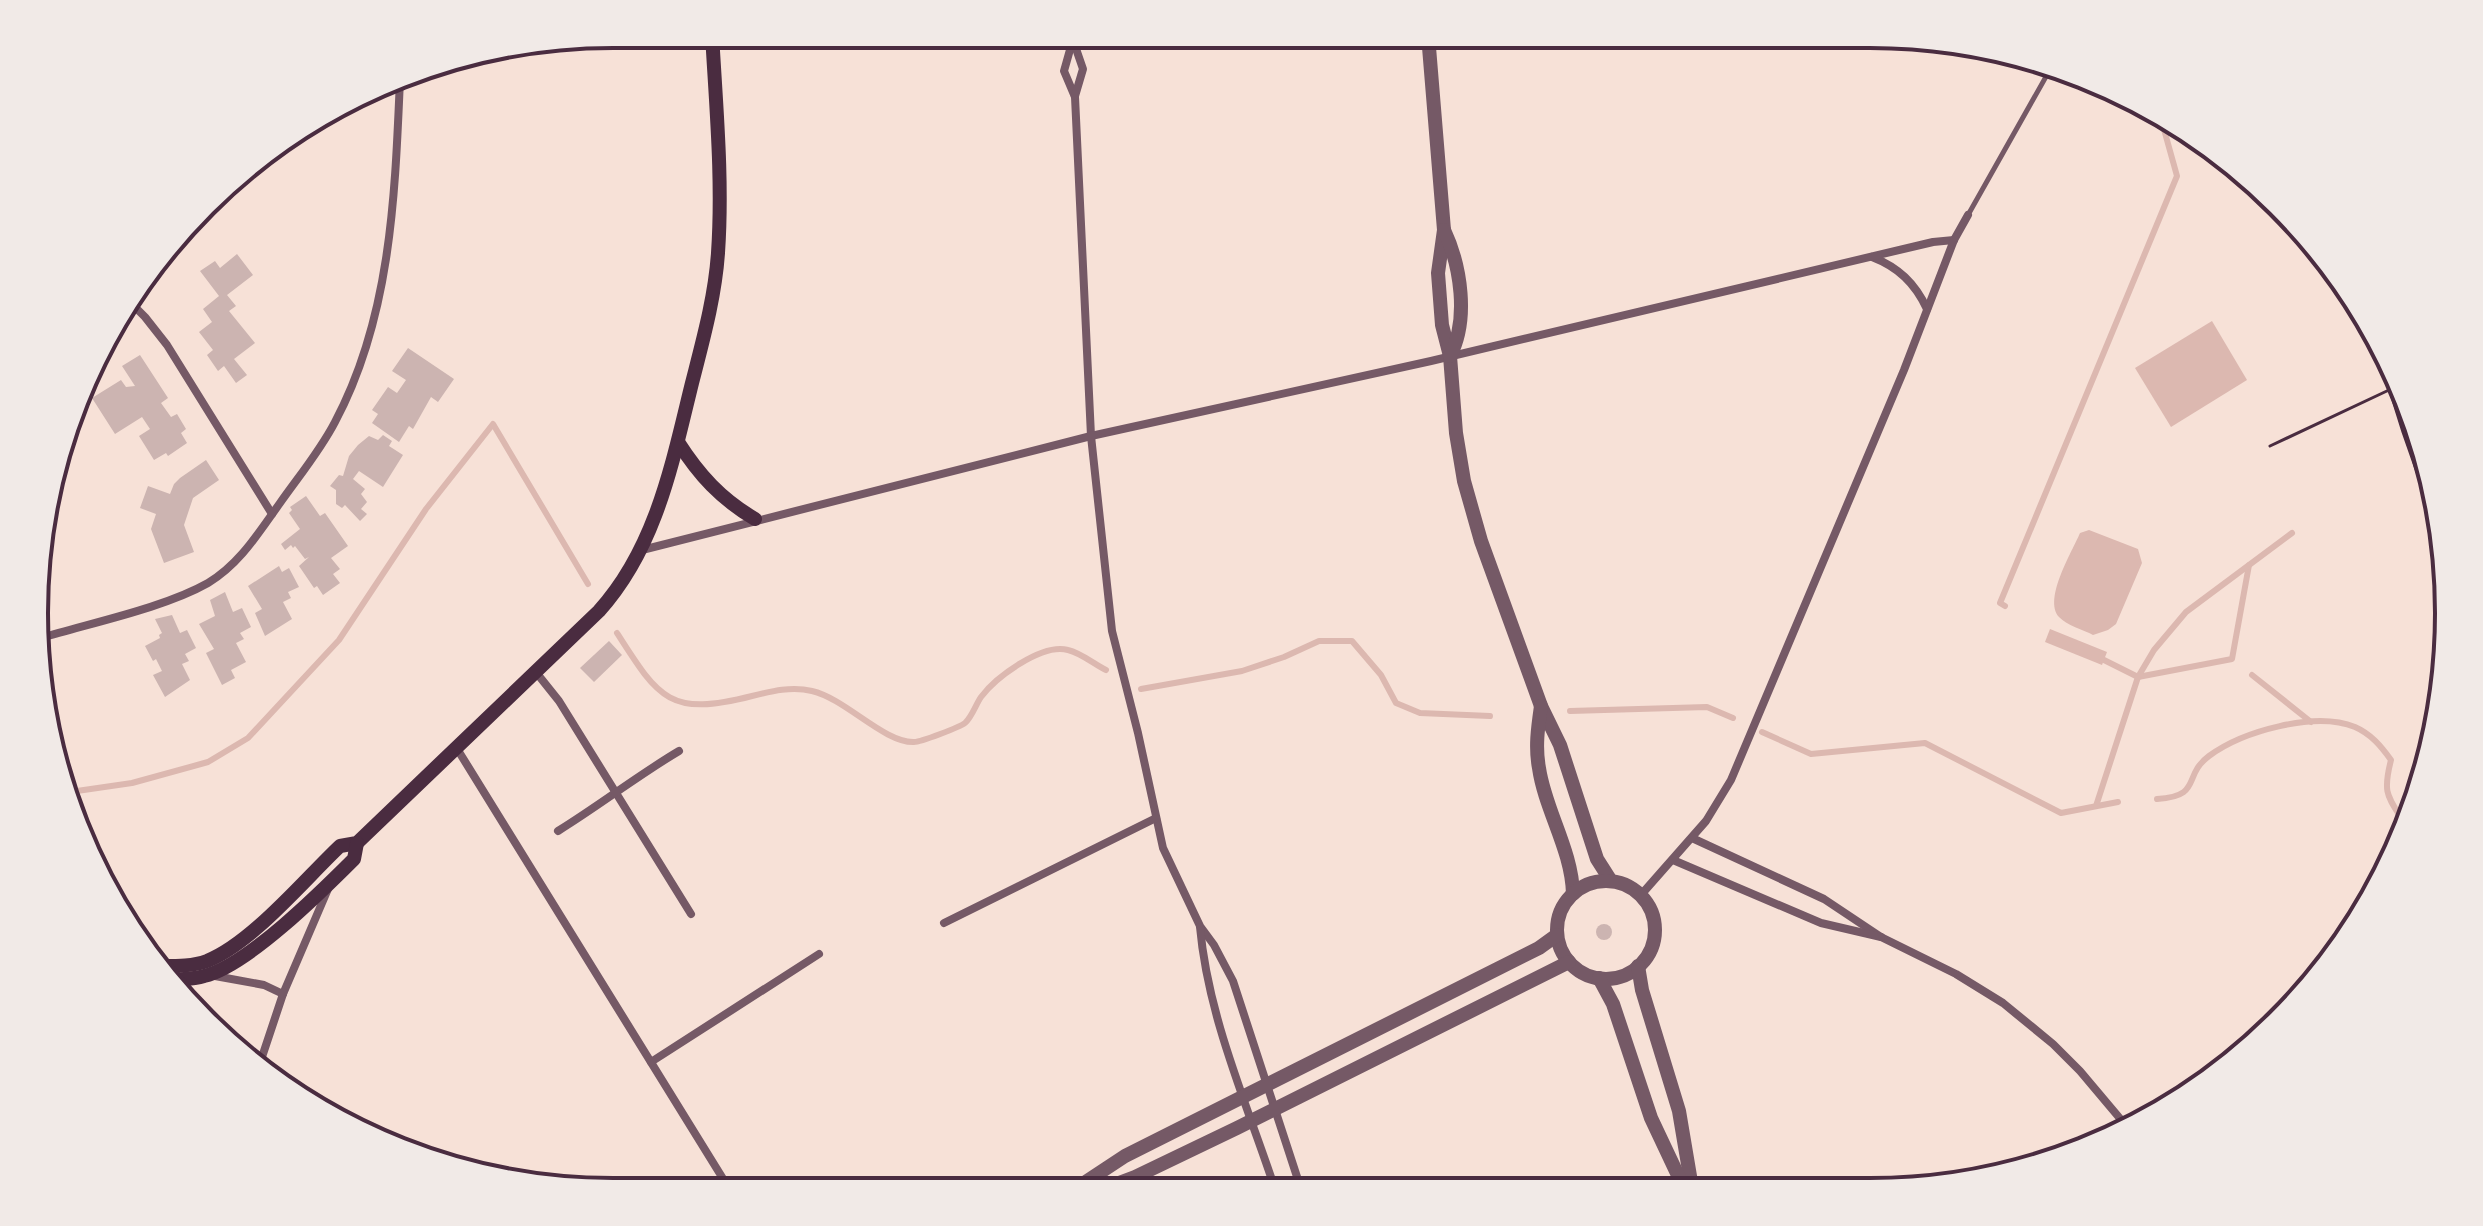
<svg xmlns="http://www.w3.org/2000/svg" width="2483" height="1226" font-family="Spectral,serif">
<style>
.water{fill:#dcb8b0}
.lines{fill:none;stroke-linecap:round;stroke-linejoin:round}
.stream{stroke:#dcb8b0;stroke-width:6}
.building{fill:#ccb4b1}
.path{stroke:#4a2c40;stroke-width:3}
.service{stroke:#755966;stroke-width:5}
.minor{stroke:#755966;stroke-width:8}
.tertiary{stroke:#755966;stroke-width:14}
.secondary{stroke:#4a2c40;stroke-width:14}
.rim{fill:none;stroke:#4a2c40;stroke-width:4}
</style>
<rect width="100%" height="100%" fill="#f7e1d7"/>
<g class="water">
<polygon points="2212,321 2247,380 2171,427 2135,368"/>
<path d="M2089 530 2138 549 2142 563 2116 624 2108 630 2093 635C2084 630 2066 625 2059 617 2043 599 2072 552 2080 533Z"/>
<polygon points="2050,629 2107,652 2102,665 2045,642"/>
</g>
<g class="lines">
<g class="stream">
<polyline points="2005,606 2000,603 2177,176 2160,115"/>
<path d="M617 633C659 699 670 717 752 696 772 691 792 686 812 691 846 699 884 743 914 742 921 742 960 727 965 723 972 717 976 704 981 697 996 677 1042 643 1068 650 1081 653 1094 664 1106 670"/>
<polyline points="2104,660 2138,677 2232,659 2249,565"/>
<polyline points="2252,675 2311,722"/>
<polyline points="1141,689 1242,671 1284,657 1319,641 1352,641 1381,675 1396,703 1420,713 1490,716"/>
<polyline points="1570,711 1707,707 1733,718"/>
<polyline points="1762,732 1811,754 1925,743 2061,813 2118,802"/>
<polyline points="70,792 132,783 208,762 248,738 339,640 426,509 493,424 588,584"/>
<path d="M2157 799C2203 796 2182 776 2209 756 2243 731 2315 711 2355 727 2371 734 2381 746 2391 760 2382 795 2388 796 2406 826"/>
<polyline points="2096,806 2138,677 2154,650 2186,612 2292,533"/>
</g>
</g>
<g class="building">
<polygon points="237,254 253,275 227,295 236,306 229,311 255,343 234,359 247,375 236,383 224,366 218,371 207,355 213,350 199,332 212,322 203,309 219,296 200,271 215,261 220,268"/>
<polygon points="408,348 454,379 438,402 431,397 413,429 409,426 399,442 372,423 378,414 372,410 388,387 397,393 406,380 392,371"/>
<polygon points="140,355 168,398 161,403 171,417 177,414 186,429 181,433 187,443 168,456 166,453 154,460 139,436 150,429 142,417 115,434 92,398 121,380 126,387 135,386 122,366"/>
<polygon points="383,435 392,441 389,446 403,455 383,487 359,471 353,479 365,489 361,494 367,502 361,509 367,514 360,521 345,505 342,508 336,504 336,490 330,486 339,475 343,476 349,456 358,445 369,436 378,440"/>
<polygon points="206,460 219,480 193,498 184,525 194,552 164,563 151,529 156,514 140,508 148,486 170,494 174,484 180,478"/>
<polygon points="306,496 320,516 325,513 348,546 331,558 340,569 333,574 340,583 323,595 317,586 314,588 299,566 309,557 305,559 295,546 293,548 291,545 285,550 281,544 300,529 289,513 292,510 290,507"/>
<polygon points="279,566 282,572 289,568 299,587 288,592 291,598 283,602 292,619 265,636 255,613 262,609 248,586"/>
<polygon points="225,592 233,612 242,608 251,627 240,633 244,639 236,643 246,662 231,670 235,678 222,685 206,653 214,649 199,624 215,616 210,600"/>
<polygon points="172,615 180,633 187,630 196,648 185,654 189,661 182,664 190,680 165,697 153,675 162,671 156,659 153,661 145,646 160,638 159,635 162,633 155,619"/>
<polygon points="609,641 622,655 594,682 580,668"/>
<circle cx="1604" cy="932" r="8"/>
</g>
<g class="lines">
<g class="path">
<polyline points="2367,317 2403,432 2444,549"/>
<polyline points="2270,446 2389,390"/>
</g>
<polyline class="service" points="1968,215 2052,66"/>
<g class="minor">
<polyline points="1073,39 1064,71 1075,97 1091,436 1112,631 1138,733 1163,848 1200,926 1214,945 1233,981 1301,1189"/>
<polyline points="1073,40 1083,69 1075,96"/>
<path d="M1872 257C1898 267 1915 283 1927 309"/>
<polyline points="128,300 145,317 167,345 272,514"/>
<polyline points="642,550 1091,436 1431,361 1933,242 1954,240"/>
<path d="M41 638C90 623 164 608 208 583 240 564 259 532 280 503 299 476 320 451 335 422 391 317 395 195 400 79"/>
<polyline points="535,671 559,701 691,914"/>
<polyline points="456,747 730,1190"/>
<path d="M558 831C600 805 637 776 679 751"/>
<polyline points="1692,838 1824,899 1881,937 1956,974 2003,1003 2053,1044 2080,1071 2128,1128"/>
<polyline points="1673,860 1821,923 1881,937"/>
<polyline points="1640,896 1706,821 1731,780 1904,370 1954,240 1968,215"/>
<polyline points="944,923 1156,818"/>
<path d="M1200 927C1208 1017 1247 1104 1275 1189"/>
<polyline points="215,976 264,985 283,994"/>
<polyline points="651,1062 819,954"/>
<polyline points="260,1063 283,994 328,889"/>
</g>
<g class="tertiary">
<polyline points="1428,35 1444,230 1438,273 1442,325 1450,356 1456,433 1464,481 1481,541 1541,706 1560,745 1597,859 1611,881"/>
<path d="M1444 230C1461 266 1469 320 1450 356"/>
<path d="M1541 706C1538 727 1535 747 1539 768 1545 810 1572 850 1573 894"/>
<circle cx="1606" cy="930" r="49"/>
<polyline points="1638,966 1642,990 1679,1111 1692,1188"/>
<polyline points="1599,978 1613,1004 1651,1118 1684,1188"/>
<polyline points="1075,1189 1125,1156 1539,948 1557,935"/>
<polyline points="1103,1189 1135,1177 1237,1128 1569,962"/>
</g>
<g class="secondary">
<path d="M678 442C699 475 721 499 755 519"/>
<path d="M163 966C178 966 193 966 207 961 252 943 304 880 340 846L357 843 599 611C656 548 672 464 692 383 703 340 715 297 718 253 723 180 716 106 712 34"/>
<path d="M173 980C183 979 194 979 204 976 247 966 322 891 354 859L357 843"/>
</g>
</g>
<path d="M0 0H2483V1226H0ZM613 48H1870A565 565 0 0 1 2435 613V613A565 565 0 0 1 1870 1178H613A565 565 0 0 1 48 613V613A565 565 0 0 1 613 48Z" fill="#f1eae7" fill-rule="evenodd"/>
<path class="rim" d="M613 48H1870A565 565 0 0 1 2435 613V613A565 565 0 0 1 1870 1178H613A565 565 0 0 1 48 613V613A565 565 0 0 1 613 48Z"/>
</svg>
